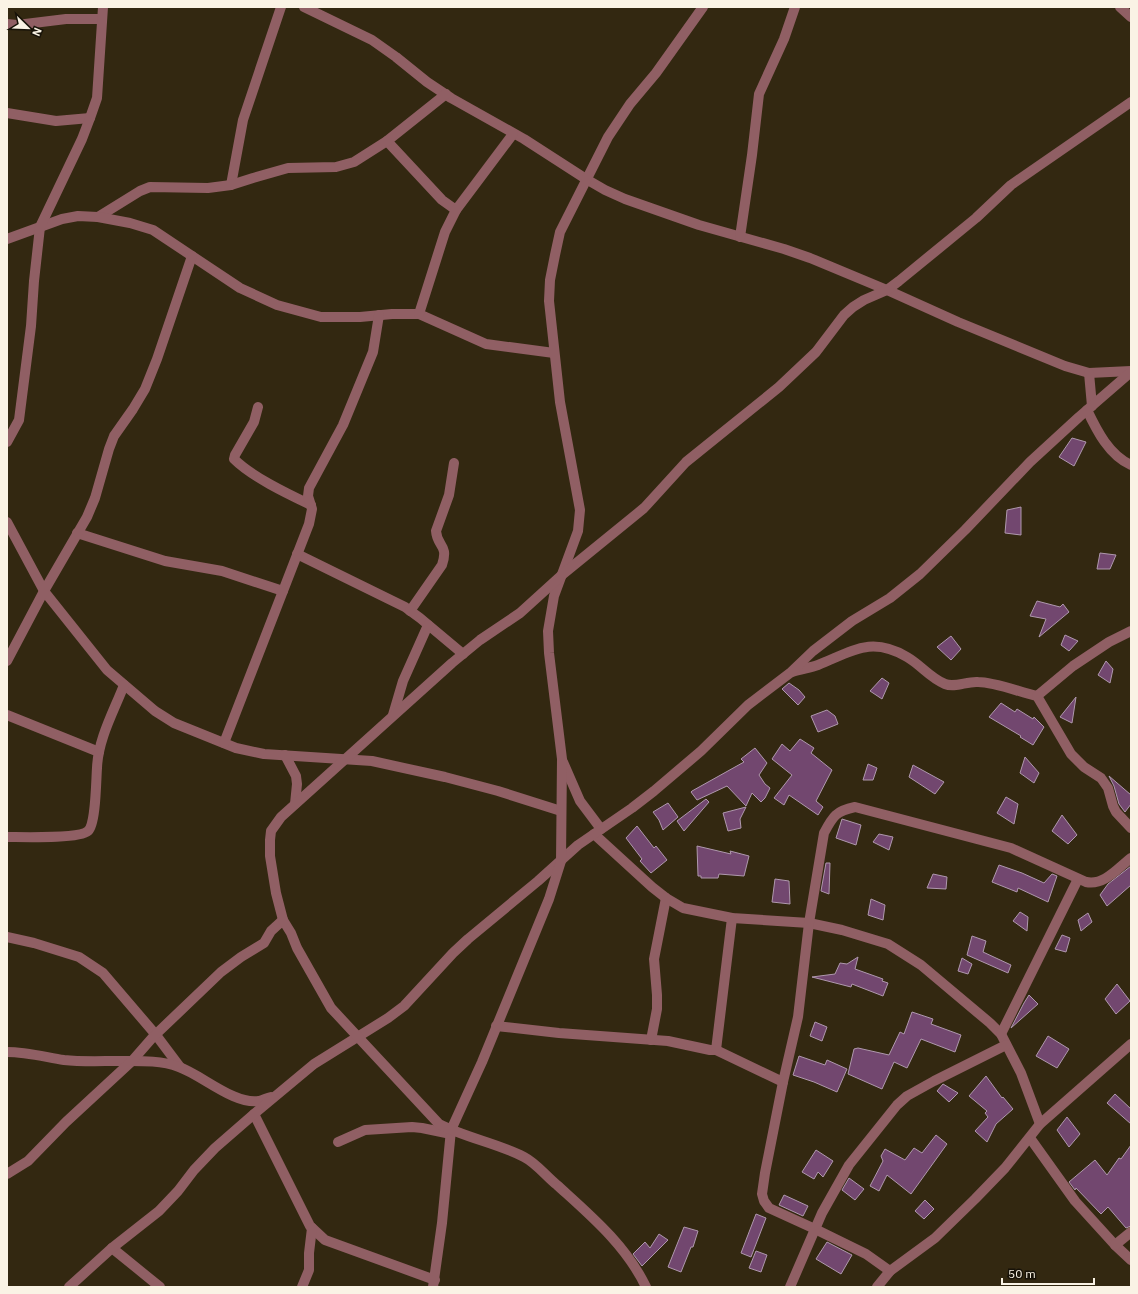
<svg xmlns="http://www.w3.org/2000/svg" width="1138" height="1294" font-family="'IBM Plex Sans',sans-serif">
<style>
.building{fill:#72476f;stroke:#af98ad}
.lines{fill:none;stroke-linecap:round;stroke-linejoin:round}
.minor{stroke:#905f64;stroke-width:10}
</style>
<rect width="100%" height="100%" fill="#332811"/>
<g class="building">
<polygon points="1072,438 1086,442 1074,466 1059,457"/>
<polygon points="1021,507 1021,535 1005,533 1007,510"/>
<polygon points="1100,553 1116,555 1110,569 1097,569"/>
<polygon points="1037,601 1060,607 1063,604 1069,612 1039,637 1046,619 1030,616"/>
<polygon points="1065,635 1078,641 1069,651 1061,645"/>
<polygon points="951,636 961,649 951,660 937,647"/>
<polygon points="1106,661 1113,669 1110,683 1098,675"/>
<polygon points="882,678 889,683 882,699 870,691"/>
<polygon points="789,683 799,690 805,697 798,705 782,689"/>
<polygon points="1076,697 1072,723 1060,717"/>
<polygon points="1001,703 1015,712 1017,709 1033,719 1034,717 1044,727 1033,745 1020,737 1021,736 989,717"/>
<polygon points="827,710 835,716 838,724 818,732 811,716"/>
<polygon points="800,739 814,748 811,753 832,770 816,801 823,807 818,815 789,795 784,805 774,798 792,775 772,759 782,744 790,751"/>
<polygon points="755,748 767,763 759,775 765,784 770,788 765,798 761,802 752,793 746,806 727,786 697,800 691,792 692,791 744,762 741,759"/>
<polygon points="1025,757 1039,773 1034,783 1020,773"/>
<polygon points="868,764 877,768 873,780 863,780"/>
<polygon points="913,765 944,782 935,794 909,777"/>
<polygon points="1109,776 1131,795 1131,804 1125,812 1119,804 1114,786"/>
<polygon points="1006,797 1018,804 1014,824 997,813"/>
<polygon points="706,799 709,802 684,831 677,821"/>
<polygon points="668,803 678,817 663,830 659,820 653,812"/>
<polygon points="746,807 740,819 741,828 728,831 723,813"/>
<polygon points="1062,815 1077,835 1068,844 1052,831"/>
<polygon points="842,819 861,825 856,845 836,838"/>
<polygon points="637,826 654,848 656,846 667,860 651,873 640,861 642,859 626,838"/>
<polygon points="879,834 893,837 889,850 873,842"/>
<polygon points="697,846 731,854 730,851 749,856 744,876 719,874 718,878 701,878 701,876 698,876"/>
<polygon points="826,863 830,863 829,894 821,891"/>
<polygon points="999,865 1022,873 1044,883 1052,874 1057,876 1048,902 1018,888 1017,892 992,882"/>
<polygon points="1131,866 1131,885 1107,906 1100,895 1108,884"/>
<polygon points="933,874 947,877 946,889 927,888"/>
<polygon points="775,879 789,881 790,904 772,902"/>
<polygon points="871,899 885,905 883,920 868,915"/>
<polygon points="1020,912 1028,917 1027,931 1013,921"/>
<polygon points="1088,913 1092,922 1081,931 1078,920"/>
<polygon points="1062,935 1070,938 1066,952 1055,949"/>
<polygon points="972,936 986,941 983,952 1011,965 1008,973 967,955"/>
<polygon points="858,957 855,969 883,979 882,981 888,983 883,996 852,984 851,987 812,977 835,974 840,963 847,964"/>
<polygon points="962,958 972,964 968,974 958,971"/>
<polygon points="1117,984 1130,1001 1116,1014 1105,999"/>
<polygon points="1029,995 1038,1004 1011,1028 1024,1003"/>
<polygon points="912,1012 933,1019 931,1024 961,1035 955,1052 921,1039 907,1068 894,1062 882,1089 848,1074 854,1049 858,1048 889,1055 900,1032 904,1034"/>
<polygon points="815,1022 827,1027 822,1041 810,1036"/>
<polygon points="1048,1036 1069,1049 1057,1068 1036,1056"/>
<polygon points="799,1056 825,1065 827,1060 847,1069 837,1092 814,1082 793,1075"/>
<polygon points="986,1076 1002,1098 1003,1097 1013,1109 996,1124 987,1142 975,1131 988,1117 985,1113 987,1111 969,1096"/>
<polygon points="943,1084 958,1093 949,1102 937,1091"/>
<polygon points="1115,1094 1131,1109 1131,1124 1107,1103"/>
<polygon points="1067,1117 1080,1134 1069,1147 1057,1130"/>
<polygon points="936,1135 947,1144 911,1194 887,1175 879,1191 870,1186 883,1161 881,1156 885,1149 905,1160 914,1148 922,1153"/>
<polygon points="1131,1145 1131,1226 1126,1228 1108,1207 1101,1214 1076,1188 1075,1190 1069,1182 1095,1160 1107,1175 1119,1158 1121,1159"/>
<polygon points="816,1150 833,1161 823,1177 818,1172 814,1179 802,1172"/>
<polygon points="849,1178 864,1189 855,1200 842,1190"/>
<polygon points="784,1195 808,1206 803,1216 779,1205"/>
<polygon points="925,1200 934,1209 924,1219 915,1211"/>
<polygon points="756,1214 766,1218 751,1257 741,1253"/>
<polygon points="684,1227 698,1231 693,1247 691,1247 681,1272 668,1267"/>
<polygon points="659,1234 668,1240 642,1266 633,1254 645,1242 650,1248"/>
<polygon points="827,1242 852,1255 841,1274 816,1259"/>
<polygon points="756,1251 767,1255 761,1272 749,1268"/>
</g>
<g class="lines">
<g class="minor">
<polyline points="304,7 372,40 396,57 427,82 451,98 524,139 586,179 605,190 625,199 699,225 784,249 810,258 887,290 958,322 1065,366 1089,373 1131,371"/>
<polyline points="1120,7 1131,17"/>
<polyline points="7,24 17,25 66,19 102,19"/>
<polyline points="7,113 56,121 90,118"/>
<polyline points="387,141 442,200 456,210"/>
<polyline points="231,185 243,120 281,7"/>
<polyline points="98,217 140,191 150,187 208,188 231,185 253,178 288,168 336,167 354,162 387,141 446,94"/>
<polyline points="740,237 752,155 759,94 784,39 795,7"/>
<polyline points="7,239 62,219 78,216 98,217 130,223 153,230 240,288 277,305 321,317 360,317 392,314 419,314 486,344 554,353"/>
<polyline points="419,314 445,232 456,210 513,134"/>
<polyline points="1089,373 1092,406"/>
<path d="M258 407 254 422 235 455 234 459C252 477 288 494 311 505"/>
<path d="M1087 410C1097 431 1109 455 1131 465"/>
<polyline points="7,442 19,420 31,326 34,281 40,227 82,139 90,118 97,98 103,7"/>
<polyline points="7,522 44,591 107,670 155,711 174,723 236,748 264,754 372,761 445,777 498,791 561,811"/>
<polyline points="77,533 165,561 222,571 283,591"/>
<polyline points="297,554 405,607 420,618 463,654"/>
<path d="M410 611 442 565C449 544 437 547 436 531L449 495 454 463"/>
<polyline points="7,661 44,591 87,517 95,498 109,449 114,436 133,409 145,389 157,359 192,256"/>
<path d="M792 672C800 669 810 668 818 665 853 651 871 636 907 657 921 665 930 678 945 684 955 688 967 681 978 682 995 682 1019 692 1037 696L1071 754 1084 767 1101 778 1108 788 1113 806 1116 812 1131 828"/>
<polyline points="1037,696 1073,666 1109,642 1131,631"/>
<polyline points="7,715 99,752"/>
<polyline points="393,715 403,681 428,625"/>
<polyline points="224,743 309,524 312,509 308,496 309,488 343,425 373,352 379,315"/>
<polyline points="285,755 296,776 297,784 295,804"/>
<polyline points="563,762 580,801 601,829"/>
<polyline points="594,834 652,887 666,898 683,908 732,918 809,923 842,930 888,944 921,965 990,1023 1001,1034 1021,1073 1040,1124"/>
<path d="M7 837C22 837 79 839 88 831 96 824 96 780 97 768 98 739 114 711 124 685"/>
<polyline points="7,937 34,943 79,957 103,973 156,1035 180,1067"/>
<polyline points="496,1026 559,1033 668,1041 710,1050 716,1050 783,1082"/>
<polyline points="1001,1034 1078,879"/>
<polyline points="651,1040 657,1009 657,995 654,959 666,898"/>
<polyline points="716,1050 732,918"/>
<path d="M7 1052C26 1052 45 1057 64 1060 82 1062 101 1061 119 1061 139 1061 160 1060 179 1067 202 1075 234 1105 259 1101 263 1100 267 1098 271 1097"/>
<polyline points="254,1114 310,1226 325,1240 435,1280"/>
<polyline points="1030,1138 1075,1201 1115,1245 1131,1260"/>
<polyline points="338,1142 365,1130 412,1127 422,1128 451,1134"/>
<polyline points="7,1174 28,1161 66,1122 132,1061 153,1037 221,972 241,957 264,943 271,931 283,920"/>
<polyline points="1115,1245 1131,1232"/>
<polyline points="112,1248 160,1287"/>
<path d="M890 1271 866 1254 815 1229 769 1208 764 1201 762 1194 765 1173 783 1082 798 1017 809 923 824 833C833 816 836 811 855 807L1011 848 1086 882C1104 886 1118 868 1131 858"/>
<polyline points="69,1287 112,1248 159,1211 178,1191 194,1170 215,1148 254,1114 314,1064 388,1018 404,1006 453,953 468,939 538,881 578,845 632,808 654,791 701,751 748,705 790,673 813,651 852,621 890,598 920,574 965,530 1030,462 1079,417 1131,372"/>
<polyline points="302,1287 309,1270 309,1253 312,1228"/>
<polyline points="433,1287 442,1223 451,1130 482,1062 549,899 561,861 562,759 549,653 548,631 554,596 578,531 580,510 560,402 549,301 550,280 555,255 560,232 608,137 630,104 656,73 703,7"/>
<path d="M646 1287C626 1245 590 1215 557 1185 546 1176 536 1163 524 1157 497 1143 466 1138 439 1124L331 1008 297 948 291 933 283 920 276 893 270 856V840L271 831 281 817 452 663 480 640 520 613 563 574 644 508 686 462 779 387 816 352 844 315 853 307 864 300 887 290 899 281 976 218 1011 185 1131 102"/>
<polyline points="790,1287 822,1213 849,1165 897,1105 907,1096 934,1081 1006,1045"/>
<polyline points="877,1287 890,1271 935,1238 975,1199 1005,1168 1040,1124 1131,1044"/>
</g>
</g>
<rect width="1138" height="1294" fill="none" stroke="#faf3e5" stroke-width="16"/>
<g transform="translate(28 28) rotate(113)" stroke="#171208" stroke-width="3" paint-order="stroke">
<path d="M0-3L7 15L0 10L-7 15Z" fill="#faf3e5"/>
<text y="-6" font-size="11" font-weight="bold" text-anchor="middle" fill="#faf3e5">N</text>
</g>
<path d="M1002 1278v6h92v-6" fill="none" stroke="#faf3e5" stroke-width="2"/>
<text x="1008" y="1278" font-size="12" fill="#faf3e5" stroke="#171208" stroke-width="3" paint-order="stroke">50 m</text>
</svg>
